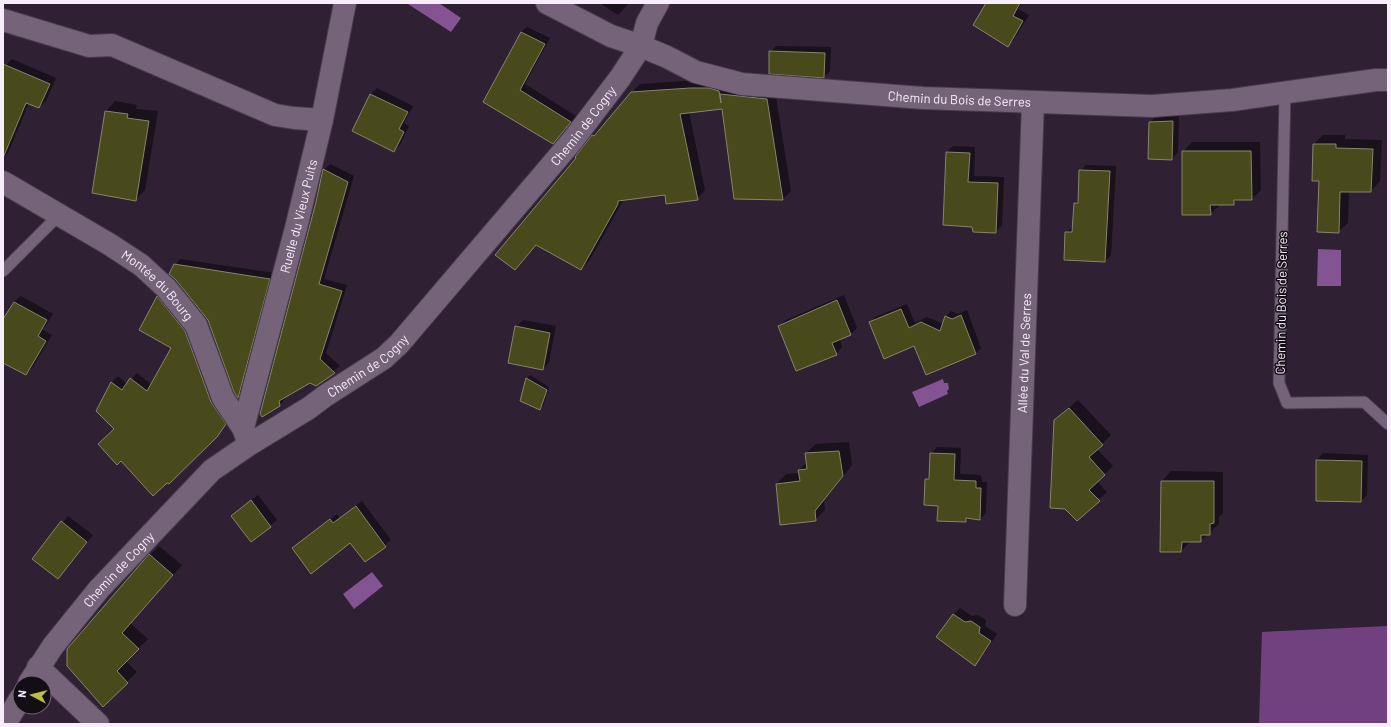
<svg xmlns="http://www.w3.org/2000/svg" width="1391" height="727" font-family="Barlow,sans-serif">
<style>
.forest{fill:#71417f}
.water{fill:#845392}
.shadow{fill:#0007}
.building{fill:#494a1b;stroke:#84866a}
.lines{fill:none;stroke-linecap:round;stroke-linejoin:round}
.service-casing{stroke:#483b4c;stroke-width:13}
.minor-casing{stroke:#483b4c;stroke-width:24}
.tertiary-casing{stroke:#483b4c;stroke-width:24}
.service{stroke:#756379;stroke-width:11}
.minor{stroke:#756379;stroke-width:22}
.tertiary{stroke:#756379;stroke-width:22}
.labels{text-anchor:middle;dominant-baseline:central;stroke-width:3;stroke-linejoin:round;paint-order:stroke}
.street-label{font-size:13px;fill:#f8eefb;stroke:#130d15}
</style>
<rect width="100%" height="100%" fill="#2f2033"/>
<polygon class="forest" points="1388,626 1388,724 1259,724 1262,632"/>
<g class="water">
<polygon points="409,3 439,3 461,18 451,32 408,4"/>
<polygon points="1318,249 1341,250 1341,286 1317,286"/>
<polygon points="943,379 944,383 948,383 949,389 947,391 948,394 919,407 912,392"/>
<polygon points="372,572 383,586 354,609 343,594"/>
</g>
<g class="shadow">
<polygon points="600,3 629,3 618,15"/>
<polygon points="988,3 1022,3 1018,9 1029,15 1014,39 1007,46"/>
<polygon points="527,27 550,38 525,84 576,116 558,137 484,101 521,32"/>
<polygon points="776,46 831,47 830,71 824,77 770,52"/>
<polygon points="12,59 56,78 46,101 39,107 29,103 8,153 3,158 3,72 6,65"/>
<polygon points="699,80 775,91 791,191 783,199 723,108 689,112 705,190 697,199 666,194 624,199 589,261 581,269 537,244 515,269 578,157 593,136 631,93 640,84"/>
<polygon points="377,88 413,106 404,123 409,126 400,145 394,151 353,130 371,94"/>
<polygon points="115,101 137,105 136,109 158,111 145,190 136,199 94,192 106,111"/>
<polygon points="1179,115 1178,152 1172,159 1150,123 1156,116"/>
<polygon points="1323,135 1345,135 1345,139 1382,140 1380,181 1371,191 1349,191 1348,223 1338,232 1314,144"/>
<polygon points="1192,142 1260,142 1261,190 1252,199 1238,199 1233,204 1220,205 1210,214 1183,152"/>
<polygon points="953,146 975,147 974,176 1004,177 1002,225 996,232 947,152"/>
<polygon points="330,164 354,176 324,279 347,285 326,353 340,366 316,385 310,382 285,396 285,399 279,405 262,416 317,202 324,170"/>
<polygon points="1086,165 1116,166 1111,255 1105,261 1066,233 1072,227 1075,203 1079,199 1080,171"/>
<polygon points="180,259 275,273 243,391 238,396 208,320 175,265"/>
<polygon points="163,291 191,325 231,418 222,430 169,483 121,460 115,429 97,411 112,382 118,376 127,384 137,373 152,385 172,348 157,297"/>
<polygon points="844,295 857,328 851,334 840,339 842,347 836,354 779,326 786,320"/>
<polygon points="21,296 53,314 43,330 52,335 32,368 26,374 3,361 3,322 14,302"/>
<polygon points="907,304 915,323 927,317 943,324 946,317 951,311 958,314 967,310 981,348 976,353 927,374 915,344 870,323 875,317"/>
<polygon points="523,320 556,326 549,362 543,369 516,327"/>
<polygon points="530,375 549,387 543,406 540,409 521,400 527,378"/>
<polygon points="1078,400 1111,435 1097,449 1113,466 1097,481 1107,492 1077,519 1055,420"/>
<polygon points="849,442 852,465 824,501 825,510 815,520 777,484 786,474 799,473 799,470 807,462 806,453 816,444"/>
<polygon points="937,447 961,448 960,474 981,475 982,482 987,482 986,513 980,519 969,518 966,521 938,520 940,505 926,480 931,475 931,454"/>
<polygon points="1323,453 1368,455 1367,495 1361,501 1316,500 1317,460"/>
<polygon points="1171,471 1223,472 1223,513 1219,517 1219,524 1200,541 1191,541 1181,551 1161,551 1162,481"/>
<polygon points="258,495 277,520 251,541 232,516"/>
<polygon points="362,501 391,540 366,561 351,541 293,548 337,514 340,518"/>
<polygon points="68,516 93,535 58,578 34,559"/>
<polygon points="159,546 182,565 130,623 148,639 126,661 137,672 103,705 68,665 150,555"/>
<polygon points="960,608 972,616 978,615 986,620 985,626 997,634 981,658 975,664 938,637 954,614"/>
</g>
<g class="building">
<polygon points="986,3 1020,3 1013,16 1023,21 1008,47 973,25"/>
<polygon points="521,32 545,44 520,90 571,122 553,144 483,102"/>
<polygon points="769,51 825,53 824,78 769,74"/>
<polygon points="3,64 50,84 39,108 26,103 3,158"/>
<polygon points="690,88 709,88 719,91 721,103 720,94 767,99 783,200 734,199 722,109 680,114 698,200 666,204 665,195 618,201 618,204 581,270 536,245 515,270 495,255 576,158 575,157 592,135 594,136 631,92"/>
<polygon points="370,94 408,112 399,129 404,132 394,152 352,131"/>
<polygon points="105,111 128,114 127,118 149,121 136,201 92,193"/>
<polygon points="1173,121 1172,160 1148,159 1149,122"/>
<polygon points="1313,144 1336,144 1336,148 1373,149 1371,192 1340,192 1339,233 1317,232 1319,181 1312,181"/>
<polygon points="1182,151 1251,151 1252,200 1234,200 1234,205 1210,205 1211,215 1182,215"/>
<polygon points="946,152 970,153 968,182 998,183 996,233 973,232 972,227 943,225"/>
<polygon points="323,169 348,182 319,284 342,291 320,359 335,373 316,386 310,383 279,401 280,406 262,417 260,414 316,202"/>
<polygon points="1079,170 1110,171 1105,262 1064,260 1065,232 1072,232 1074,203 1078,203"/>
<polygon points="174,264 270,279 238,398 234,392 208,320 176,280 169,274"/>
<polygon points="157,296 185,331 211,402 226,424 217,437 169,484 167,483 153,496 121,461 117,465 98,444 114,429 96,411 111,382 122,390 130,378 147,391 171,348 139,330"/>
<polygon points="837,300 851,335 832,343 837,355 796,371 778,326"/>
<polygon points="14,302 47,320 38,336 46,341 26,375 3,363 3,319"/>
<polygon points="901,309 909,328 921,322 940,331 945,316 952,319 961,315 976,354 926,375 914,346 884,359 869,322"/>
<polygon points="515,326 550,333 543,370 508,363"/>
<polygon points="526,378 547,390 540,410 520,401"/>
<polygon points="1069,408 1103,445 1089,457 1105,475 1089,490 1100,501 1077,521 1065,509 1050,508 1054,420"/>
<polygon points="839,451 843,476 815,511 816,521 780,525 776,484 800,481 798,470 807,469 805,453"/>
<polygon points="930,453 955,454 954,480 976,481 976,488 981,488 980,520 966,518 966,522 937,521 938,506 924,505 925,479 929,479"/>
<polygon points="1316,460 1362,461 1361,502 1316,501"/>
<polygon points="1161,481 1214,481 1214,523 1210,524 1210,535 1201,535 1201,542 1182,542 1181,552 1160,552"/>
<polygon points="251,500 271,527 251,542 231,516"/>
<polygon points="356,506 386,547 365,562 350,543 311,574 292,548 330,519 333,523"/>
<polygon points="61,521 87,542 58,579 32,559"/>
<polygon points="149,554 173,575 122,633 139,649 117,671 128,683 103,707 67,666 67,649"/>
<polygon points="953,614 965,622 971,621 980,627 979,633 991,641 975,666 936,637"/>
</g>
<g class="lines">
<defs>
<g id="service">
<polyline points="1285,93 1279,383 1287,403 1364,402 1388,424"/>
<polyline points="3,271 59,215"/>
</g>
<g id="minor">
<path id="s1" d="M547 3 611 36 641 46 667 57 696 72 742 84 923 98 1152 106 1232 100 1376 80H1388"/>
<polyline points="3,20 89,46 112,45 275,115 294,118 322,120"/>
<path id="s2" d="M3 182 109 244 141 265 166 288 196 325 223 398 243 428 246 436"/>
<path id="s3" d="M243 428 296 228 322 120 345 3"/>
<path id="s4" d="M1015 605 1033 102"/>
<polyline points="38,667 98,724"/>
</g>
<g id="tertiary">
<path id="s5" d="M29 683 53 646 99 589 212 470 250 444 309 408 325 396 384 358 399 344 572 141 620 78 641 46 647 23 658 3"/>
<polyline points="5,724 20,699"/>
</g>
</defs>
<use href="#service" class="service-casing"/>
<use href="#minor" class="minor-casing"/>
<use href="#tertiary" class="tertiary-casing"/>
<use href="#service" class="service"/>
<use href="#minor" class="minor"/>
<use href="#tertiary" class="tertiary"/>
</g>
<g class="labels">
<g class="street-label">
<text stroke="none"><textPath href="#s1" startOffset="430">Chemin du Bois de Serres</textPath></text>
<text stroke="none"><textPath href="#s5" startOffset="793">Chemin de Cogny</textPath></text>
<text stroke="none"><textPath href="#s3" startOffset="219">Ruelle du Vieux Puits</textPath></text>
<text stroke="none"><textPath href="#s2" startOffset="187">Montée du Bourg</textPath></text>
<text transform="translate(1281 303) rotate(-89)">Chemin du Bois de Serres</text>
<text stroke="none"><textPath href="#s4" startOffset="252">Allée du Val de Serres</textPath></text>
<text stroke="none"><textPath href="#s5" startOffset="469">Chemin de Cogny</textPath></text>
<text stroke="none"><textPath href="#s5" startOffset="145">Chemin de Cogny</textPath></text>
</g>
</g>
<rect width="1391" height="727" fill="none" stroke="#f8eefb" stroke-width="8"/>
<g transform="translate(32 695) rotate(277)"><circle r="19" fill="#130d15" stroke="#6f6771"/>
<path d="M0-3L7 15L0 10L-7 15Z" fill="#bdbf43"/>
<text y="-6" font-size="11" font-weight="bold" text-anchor="middle" fill="#f8eefb">N</text>
</g>
</svg>
